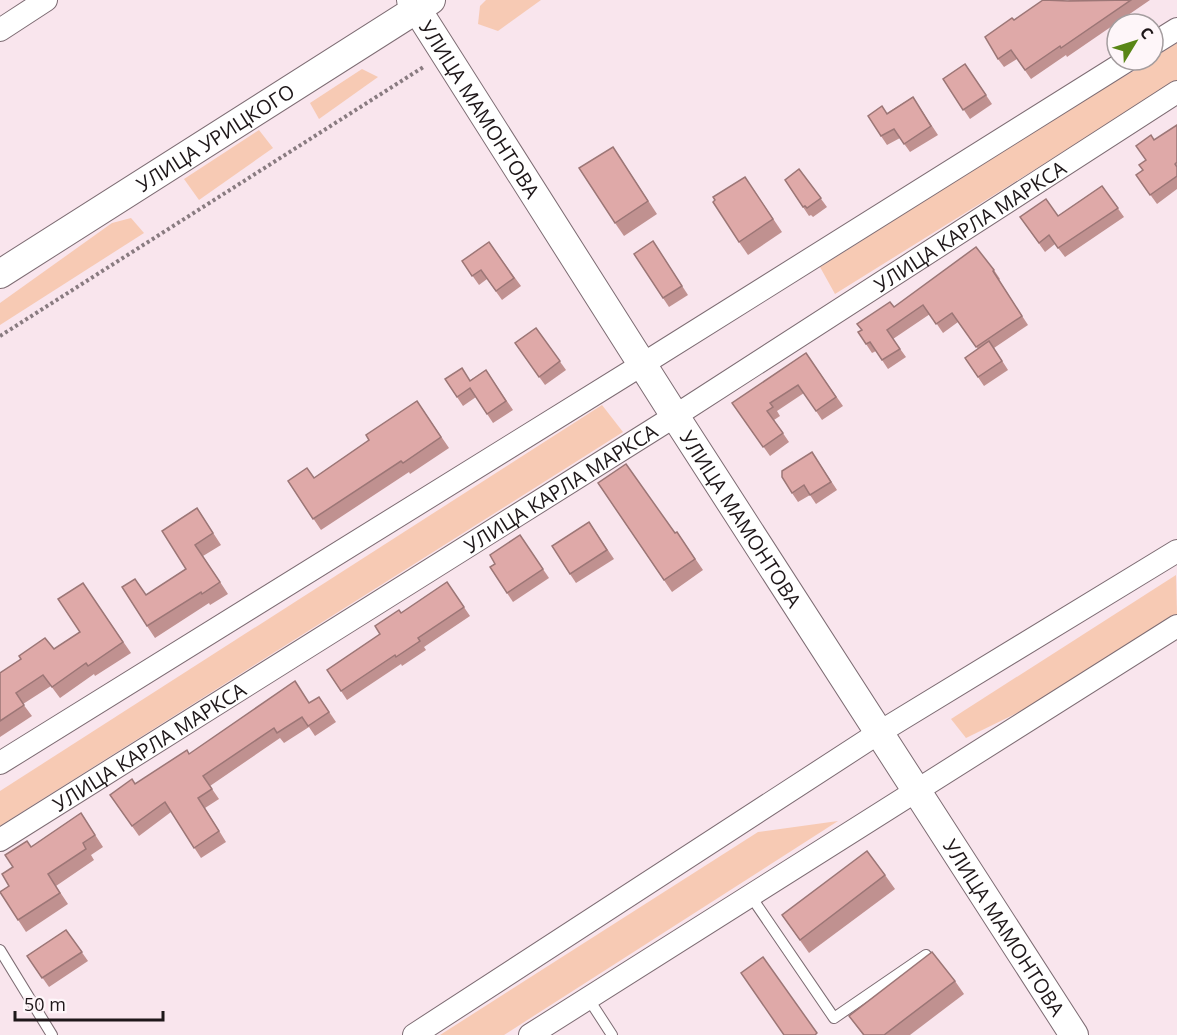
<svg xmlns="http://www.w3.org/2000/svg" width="1177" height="1035" font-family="'Open Sans',sans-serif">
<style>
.green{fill:#f7cab4}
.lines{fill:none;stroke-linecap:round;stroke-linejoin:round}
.service-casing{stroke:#7d6c73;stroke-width:12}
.minor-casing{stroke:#7d6c73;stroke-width:24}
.tertiary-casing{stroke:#7d6c73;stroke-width:30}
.path{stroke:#897b80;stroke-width:4;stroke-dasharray:3 3;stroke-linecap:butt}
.service{stroke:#fff;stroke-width:10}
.minor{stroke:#fff;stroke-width:22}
.tertiary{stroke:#fff;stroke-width:28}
.wall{fill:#c09190}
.building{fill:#dfa9a8;stroke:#9c7676;stroke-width:1.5}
.labels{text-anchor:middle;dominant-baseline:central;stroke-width:4.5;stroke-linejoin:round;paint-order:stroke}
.street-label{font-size:20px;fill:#1e1719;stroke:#fef6f9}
</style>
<rect width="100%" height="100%" fill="#f9e5ed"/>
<g class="green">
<polygon points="486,0 541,0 498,31 478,24 480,6"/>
<polygon points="1177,43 1177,81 835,294 820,267 860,242 1018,133 1111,84 1153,60 1153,58"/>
<polygon points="362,69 378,77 319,119 310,103"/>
<polygon points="259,130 273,148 199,200 184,179"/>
<polygon points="131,218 144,233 0,325 0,303 112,223"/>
<polygon points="602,405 623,432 0,826 0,791"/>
<polygon points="1176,575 1177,614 1033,705 966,738 951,719"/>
<polygon points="838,821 504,1035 440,1035 758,832"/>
</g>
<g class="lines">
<defs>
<g id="service">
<polyline points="750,895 834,1018 926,955"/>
<polyline points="0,950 52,1035"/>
<polyline points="588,998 612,1035"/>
</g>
<g id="minor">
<polyline points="0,30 46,0"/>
<polyline points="1153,44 1177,29"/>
<polyline points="0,763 643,364 1128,60"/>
<path id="s1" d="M0 840 675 416 1177 92"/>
<polyline points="414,1035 880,732 1177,551"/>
<polyline points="530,1035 1177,626"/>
</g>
<g id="tertiary">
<path id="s2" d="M411 0 675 416 1074 1035"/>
<path id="s3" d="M0 274 431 0"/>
</g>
</defs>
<use href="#service" class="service-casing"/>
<use href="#minor" class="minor-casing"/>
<use href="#tertiary" class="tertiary-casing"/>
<polyline class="path" points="0,336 425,66"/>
<use href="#service" class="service"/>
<use href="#minor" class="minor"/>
<use href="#tertiary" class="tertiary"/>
</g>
<g class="wall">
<polygon points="1070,0 1150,0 1067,57 1066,55 1031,79 1017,59 1004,67 998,59 1014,20"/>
<polygon points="965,64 992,104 970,119 943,79"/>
<polygon points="913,97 938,135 910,152 900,138 887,145 881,136 887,113"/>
<polygon points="1177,125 1177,189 1157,204 1136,175 1143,170 1146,160 1154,140"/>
<polygon points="613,147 657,214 624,236 615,223"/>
<polygon points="799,169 827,207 813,217 811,215 809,216 785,180"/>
<polygon points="1102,186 1124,217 1065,257 1055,244 1045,252 1020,217 1058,216"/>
<polygon points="754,190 782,232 748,255 739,242"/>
<polygon points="653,241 688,295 669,307 663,298"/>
<polygon points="489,242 521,286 502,300 487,279 479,285 462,261"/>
<polygon points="994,270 1000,279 999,280 1028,325 994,348 1008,370 984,386 965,358 978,349 958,322 943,333 930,314 893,339 906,357 888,369 876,351 872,353 858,332 894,307"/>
<polygon points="536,328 566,370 545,385 515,343"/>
<polygon points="806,353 843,406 822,420 804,393 777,411 780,416 774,420 789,442 770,456 732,403"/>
<polygon points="486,370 513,410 493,423 476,397 463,406 445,379 470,380"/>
<polygon points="417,401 449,448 410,474 409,472 321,530 288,481 314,478 369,440"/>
<polygon points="818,461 837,490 816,504 810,495 798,502 792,493"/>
<polygon points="598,483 675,533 677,532 703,570 672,592"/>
<polygon points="197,508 221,545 203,556 228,594 210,605 209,603 155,638 147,626 146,595 186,569"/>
<polygon points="589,522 614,559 576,583 570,574"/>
<polygon points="520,535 549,578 513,602 507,593 495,564"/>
<polygon points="447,582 470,616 424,647 426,650 402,666 401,664 347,700 327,670 380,634"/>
<polygon points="83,583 131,653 95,676 94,674 60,698 51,686 23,704 32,716 0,737 0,673 54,649 80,632"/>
<polygon points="319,697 336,722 315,736 309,727 284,743 280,738 210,786 219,799 205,808 226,842 201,858 171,812 139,836 110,795 135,784 189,754 310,703"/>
<polygon points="81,813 103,847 91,855 94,860 56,886 68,904 26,932 0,892 9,886 31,847"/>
<polygon points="885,875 895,889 809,953 782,915"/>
<polygon points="66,930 88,961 49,987 27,956"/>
<polygon points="955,981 964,994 910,1035 863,1035 849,1016"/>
</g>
<g class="building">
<polygon points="1043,0 1069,1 1131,0 1061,48 1060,46 1025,70 1011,50 998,59 985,37 1012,18 1014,20"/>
<polygon points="965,64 986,95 963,110 943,79"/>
<polygon points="913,97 931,126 904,144 894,129 881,136 868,116 882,106 887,114"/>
<polygon points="1177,125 1177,162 1175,164 1177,167 1177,176 1150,195 1136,175 1143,170 1139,165 1146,160 1136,146 1151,135 1154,140"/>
<polygon points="613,147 648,201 615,223 579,168"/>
<polygon points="799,169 821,198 807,208 805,206 803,207 785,180"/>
<polygon points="745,177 773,219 739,242 713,202 715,200 713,197"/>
<polygon points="1102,186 1118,208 1058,248 1049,235 1039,243 1020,217 1046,199 1058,216"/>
<polygon points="653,241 682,286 663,298 634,254"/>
<polygon points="489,242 514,278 496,291 481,270 472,276 462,261"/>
<polygon points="976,247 994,270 993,271 1022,316 976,347 952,313 936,324 923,305 887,330 900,349 882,360 870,342 866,344 858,332 862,330 857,324 890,302 894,307"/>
<polygon points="536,328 560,361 539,377 515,343"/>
<polygon points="989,341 1002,361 978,377 965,358"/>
<polygon points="806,353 836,397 816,411 798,385 770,403 773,407 767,411 783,433 763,447 732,403"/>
<polygon points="462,368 470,381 486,370 506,401 487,414 470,388 457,397 445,379"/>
<polygon points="417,401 441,437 403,463 401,461 313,519 288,481 307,468 314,478 369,440 366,435"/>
<polygon points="812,452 831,482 810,495 804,485 792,493 782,477 782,471"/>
<polygon points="626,464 675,533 677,532 695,559 664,580 598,483"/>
<polygon points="197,508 213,533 195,545 220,582 202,594 201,592 147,626 122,587 135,579 146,595 186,569 162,531"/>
<polygon points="589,522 607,550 570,574 552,546"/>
<polygon points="520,535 543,569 507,593 490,567 495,564 490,555"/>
<polygon points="447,582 464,607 418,638 420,641 396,657 395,655 341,691 327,670 380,634 375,626 399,610 401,613"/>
<polygon points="83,583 123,642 88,666 86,663 52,687 43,675 16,693 24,705 0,721 0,673 21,659 19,656 45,638 54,649 80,632 58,599"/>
<polygon points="295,681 309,703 319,697 329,712 308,726 302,717 277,733 274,728 203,776 212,789 198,798 219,831 194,848 165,802 132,826 110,795 132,779 135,784 187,750 189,754"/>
<polygon points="81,813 95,835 83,843 86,849 48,874 60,893 18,920 0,892 9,886 2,874 13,867 5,855 27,841 31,847"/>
<polygon points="867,851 885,875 800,940 782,915"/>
<polygon points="66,930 82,952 42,978 27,956"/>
<polygon points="932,952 955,981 884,1035 864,1035 849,1016"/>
<polygon points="763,957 817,1033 815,1035 784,1035 741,973"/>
</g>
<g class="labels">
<g class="street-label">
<text stroke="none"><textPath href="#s2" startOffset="129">УЛИЦА МАМОНТОВА</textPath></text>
<text stroke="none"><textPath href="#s3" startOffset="255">УЛИЦА УРИЦКОГО</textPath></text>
<text stroke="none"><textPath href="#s1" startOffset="1148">УЛИЦА КАРЛА МАРКСА</textPath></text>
<text stroke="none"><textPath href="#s1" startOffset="662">УЛИЦА КАРЛА МАРКСА</textPath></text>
<text stroke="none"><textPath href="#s2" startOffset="615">УЛИЦА МАМОНТОВА</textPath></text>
<text stroke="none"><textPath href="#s1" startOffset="176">УЛИЦА КАРЛА МАРКСА</textPath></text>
<text stroke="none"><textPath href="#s2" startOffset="1101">УЛИЦА МАМОНТОВА</textPath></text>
</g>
</g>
<g transform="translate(1135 42) rotate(52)"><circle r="28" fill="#fef6f9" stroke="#a49d9f" stroke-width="1.5"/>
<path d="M0-4.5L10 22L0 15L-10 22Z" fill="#598616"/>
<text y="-9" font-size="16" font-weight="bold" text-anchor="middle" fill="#1e1719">С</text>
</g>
<path d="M15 1011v9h148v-9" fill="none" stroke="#1e1719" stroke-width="3"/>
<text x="24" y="1011" font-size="18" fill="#1e1719" stroke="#fef6f9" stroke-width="4.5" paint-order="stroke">50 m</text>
</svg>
